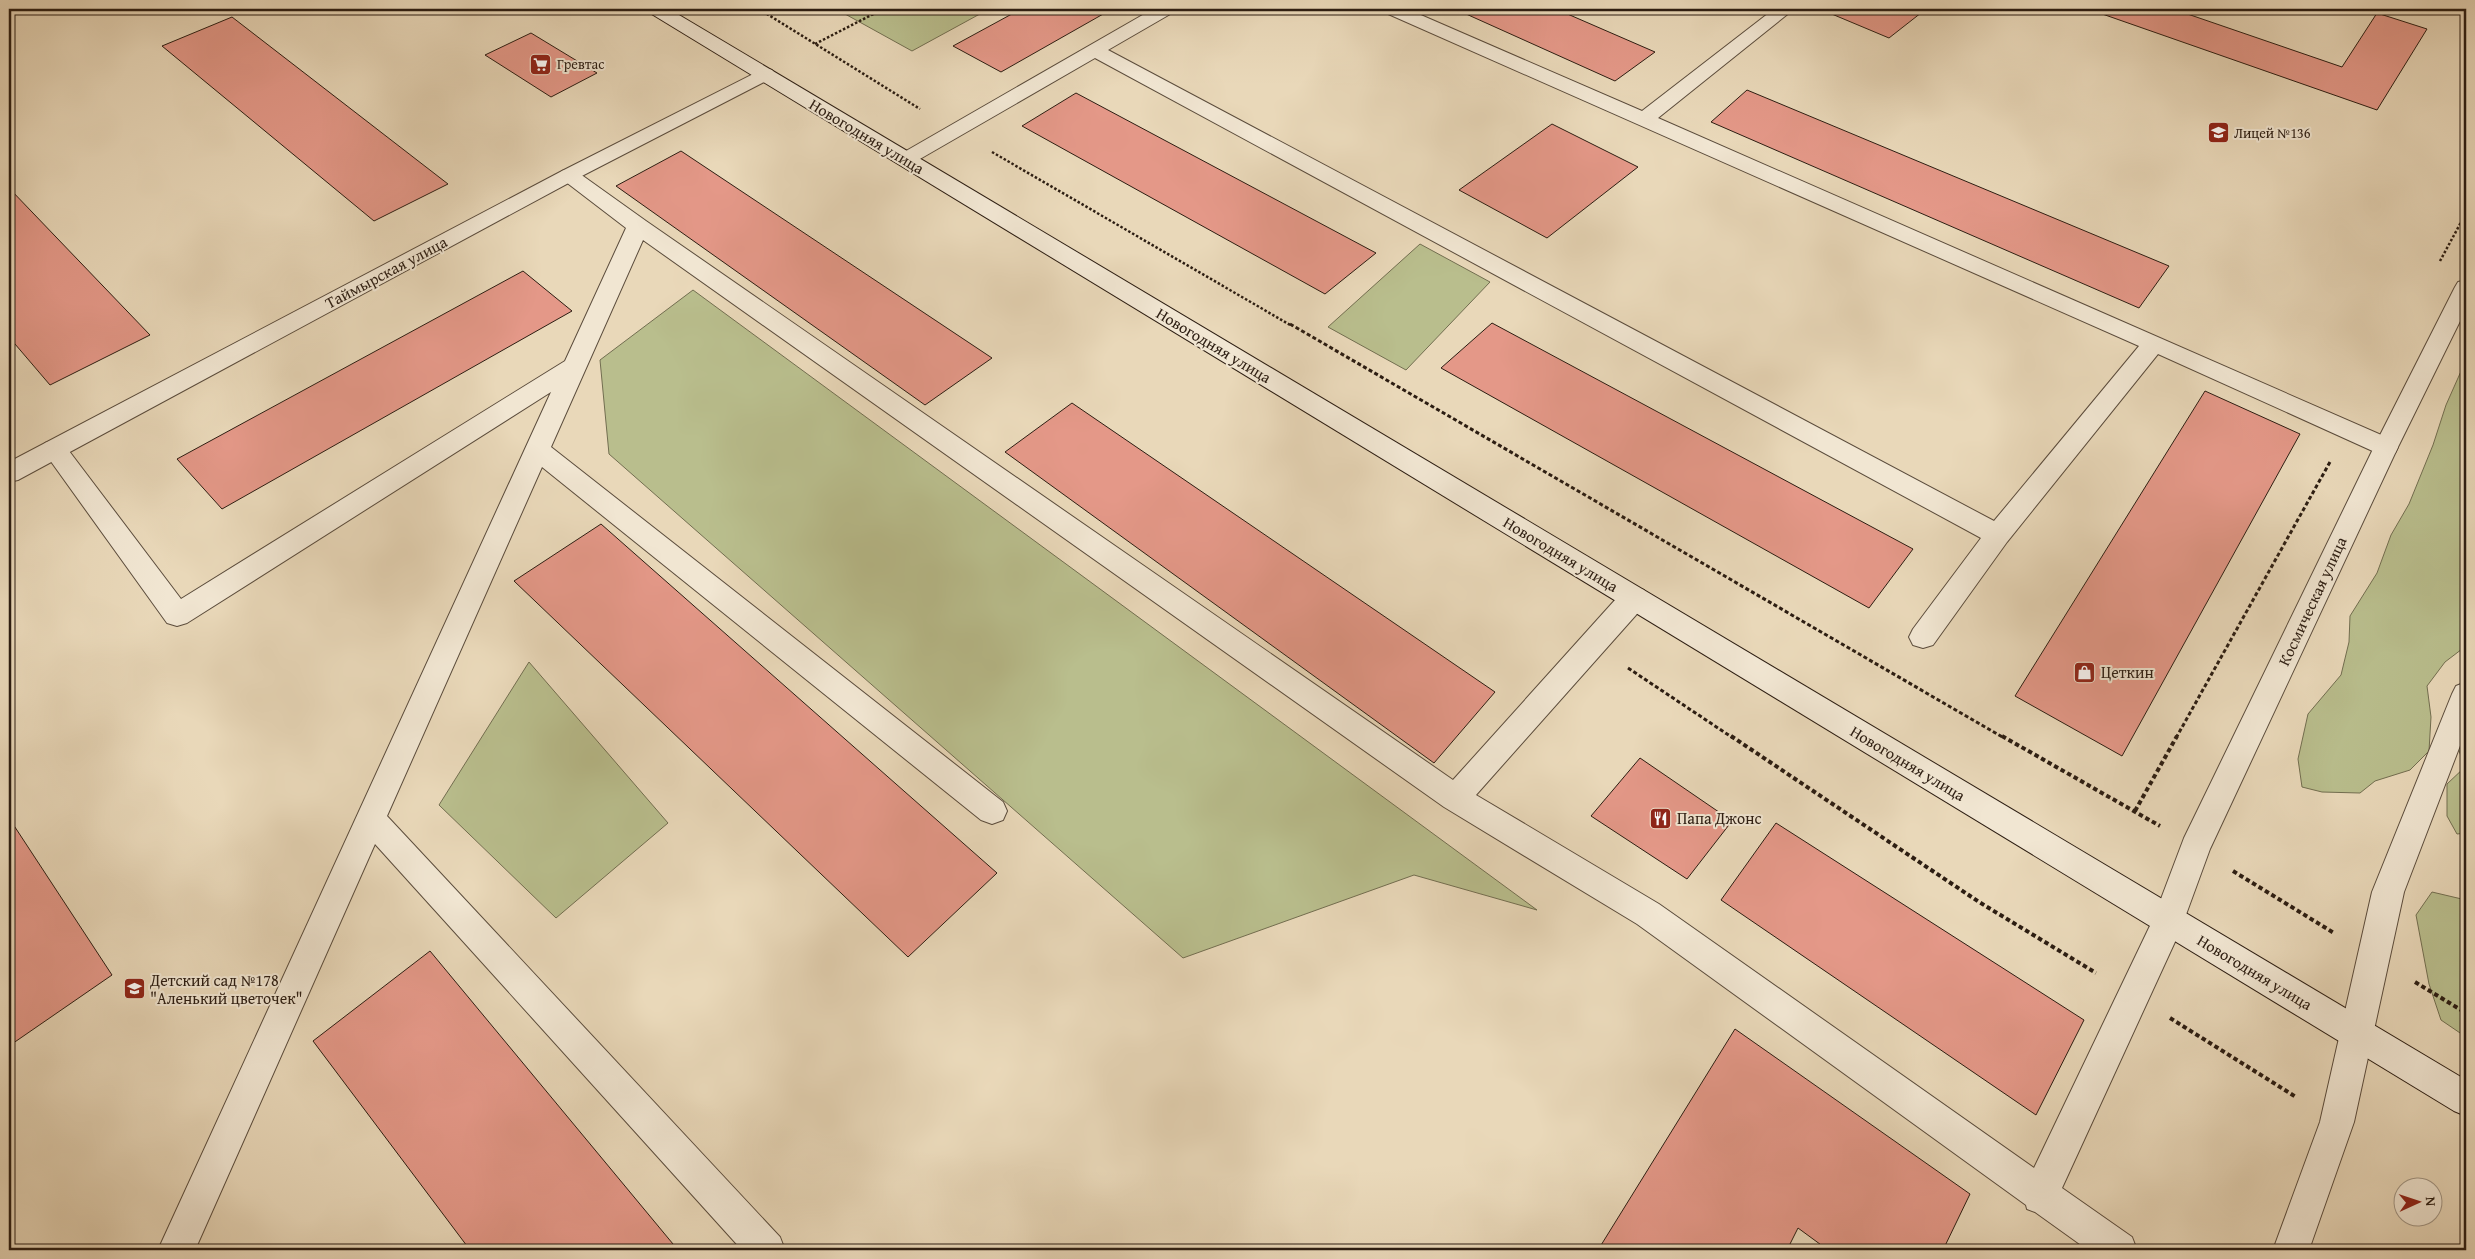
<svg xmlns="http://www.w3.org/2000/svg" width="2475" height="1259" font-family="'Gentium Book Plus',serif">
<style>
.green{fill:#b9be8d;stroke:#726e50}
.building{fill:#e49888;stroke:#2c1d12}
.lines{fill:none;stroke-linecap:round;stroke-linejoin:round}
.lane-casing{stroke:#5b4c3c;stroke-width:2}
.street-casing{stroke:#5b4c3c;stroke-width:2}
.secondary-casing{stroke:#2c1d12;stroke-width:2}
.path-far2{stroke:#2c1d12;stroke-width:2.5;stroke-dasharray:2.5 2;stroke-linecap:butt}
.path-far1{stroke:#2c1d12;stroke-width:3;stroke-dasharray:4 2.5;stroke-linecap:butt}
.path{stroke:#2c1d12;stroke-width:4;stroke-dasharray:4.5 3;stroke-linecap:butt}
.lane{fill:#f1e6d2;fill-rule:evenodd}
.street{fill:#f1e6d2;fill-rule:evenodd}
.secondary{fill:#f1e6d2;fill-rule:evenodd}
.labels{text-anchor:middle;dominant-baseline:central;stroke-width:4;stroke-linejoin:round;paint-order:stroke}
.far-poi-label{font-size:14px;fill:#2c1d12;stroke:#f1e6d2;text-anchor:start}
.street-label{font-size:16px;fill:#2c1d12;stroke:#f1e6d2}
.poi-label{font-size:16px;fill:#2c1d12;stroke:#f1e6d2;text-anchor:start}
</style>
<rect width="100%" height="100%" fill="#e9d8b9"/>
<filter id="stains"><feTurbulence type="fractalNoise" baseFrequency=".004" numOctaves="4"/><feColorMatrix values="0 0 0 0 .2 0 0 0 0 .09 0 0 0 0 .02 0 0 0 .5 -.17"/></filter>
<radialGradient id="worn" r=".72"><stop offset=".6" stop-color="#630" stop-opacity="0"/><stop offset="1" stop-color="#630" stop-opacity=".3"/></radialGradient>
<g class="green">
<polygon points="836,9 989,9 912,51"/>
<polygon points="1420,244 1490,282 1406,370 1328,327"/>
<polygon points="693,290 1537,910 1414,875 1183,958 609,454 600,360"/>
<polygon points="2466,366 2466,646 2445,662 2427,686 2431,717 2429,751 2410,770 2375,781 2360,793 2322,792 2302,787 2298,759 2308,714 2341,675 2349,642 2350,616 2377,573 2391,535 2409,504 2433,445 2446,405 2462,369"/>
<polygon points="529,662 668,823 556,918 439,805"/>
<polygon points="2466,743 2466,833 2457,834 2447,816 2447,784 2465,767 2458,748"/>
<polygon points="2432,892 2466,900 2466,1037 2441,1020 2429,984 2416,915"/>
</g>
<g class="building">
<polygon points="1021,9 1112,9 1001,72 953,46"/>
<polygon points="1455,9 1556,9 1655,52 1615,81"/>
<polygon points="1831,9 1926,9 1889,38 1827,12"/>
<polygon points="2088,9 2173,9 2342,67 2377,13 2427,29 2377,110"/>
<polygon points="232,17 448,184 374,221 162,46"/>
<polygon points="531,33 597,73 551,97 485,55"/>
<polygon points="1747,90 2169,266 2139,308 1711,122"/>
<polygon points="1076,93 1376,253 1325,294 1022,126"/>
<polygon points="1552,124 1638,167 1547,238 1459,190"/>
<polygon points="681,151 992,358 925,405 616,186"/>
<polygon points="9,188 150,335 50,385 9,337"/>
<polygon points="523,271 572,311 222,509 177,459"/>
<polygon points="1492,323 1913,549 1869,608 1441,368"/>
<polygon points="2205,391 2300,434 2122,756 2015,696"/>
<polygon points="1072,403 1495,692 1434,763 1005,452"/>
<polygon points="601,524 997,873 908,957 514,581"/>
<polygon points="1640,758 1732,821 1687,879 1591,816"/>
<polygon points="9,818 112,975 9,1046"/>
<polygon points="1776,823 2084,1020 2036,1115 1721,900"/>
<polygon points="430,951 678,1250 470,1250 313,1041"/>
<polygon points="1735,1029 1970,1194 1943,1250 1828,1250 1798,1228 1787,1250 1598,1250"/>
</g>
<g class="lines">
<defs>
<g id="lane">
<polygon points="1153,9 1175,9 1172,13 1108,50 1994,521 2139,346 1386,13 1383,9 1407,9 1642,111 1774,9 1794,9 1658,118 2395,441 2398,447 2395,453 2386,456 2377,453 2158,354 2007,542 1933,645 1923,648 1913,645 1909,637 1913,629 1981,538 1095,58 913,163 906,165 899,163 896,159 899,155"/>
<polygon points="569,169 576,171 646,221 1453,780 1624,590 1634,587 1644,590 1648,598 1644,606 1476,795 1659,904 2034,1168 2158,909 2169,905 2180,909 2185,920 2062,1188 2132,1237 2137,1250 2088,1250 2035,1212 2027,1209 2026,1205 1637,924 1444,807 643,240 551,447 1003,802 1007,811 1003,820 992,824 981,820 542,467 387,816 780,1237 785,1250 742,1250 375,844 195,1250 158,1250 551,392 187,623 177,626 167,623 42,449 45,443 54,440 63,443 181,599 565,361 626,228 562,179 559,175 562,171"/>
<polygon points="2466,682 2466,730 2404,892 2354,1122 2309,1250 2273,1250 2320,1122 2372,892 2452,694 2456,686"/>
</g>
<g id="street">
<polygon points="765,68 772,70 775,74 772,78 576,179 18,480 9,482 9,462 562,171"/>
<polygon points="2466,280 2466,309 2398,447 2210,849 2180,931 2169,935 2158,931 2153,920 2184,838 2374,447 2455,287 2458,282"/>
</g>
<polygon id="secondary" points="647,9 669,9 2466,1080 2466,1116 2454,1111 650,13"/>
</defs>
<use href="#lane" class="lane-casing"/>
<use href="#street" class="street-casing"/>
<use href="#secondary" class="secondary-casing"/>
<g class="path-far2">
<polyline points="759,9 920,109"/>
<polyline points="815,44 883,9"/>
<polyline points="992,152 1292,326"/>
<polyline points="2440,261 2466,213"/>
</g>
<g class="path-far1">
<polyline points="1290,324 2004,738"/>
<polyline points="1628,668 1733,738"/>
<polyline points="2176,738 2330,462"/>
</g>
<g class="path">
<polyline points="1731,736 1979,902 2096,973"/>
<polyline points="2002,736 2160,826"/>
<polyline points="2135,811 2177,736"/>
<polyline points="2233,871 2334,933"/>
<polyline points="2415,982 2466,1013"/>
<polyline points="2170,1018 2296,1097"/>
</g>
<use href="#lane" class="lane"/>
<use href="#street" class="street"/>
<use href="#secondary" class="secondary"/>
</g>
<defs>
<symbol id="supermarket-square" viewBox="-11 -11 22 22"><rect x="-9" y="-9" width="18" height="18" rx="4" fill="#8f2418" stroke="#f1e6d2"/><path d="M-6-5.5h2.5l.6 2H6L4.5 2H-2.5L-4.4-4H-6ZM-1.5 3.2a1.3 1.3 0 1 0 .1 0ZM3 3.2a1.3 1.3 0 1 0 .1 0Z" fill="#fff"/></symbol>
<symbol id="school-square" viewBox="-11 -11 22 22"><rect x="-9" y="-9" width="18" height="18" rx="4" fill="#8f2418" stroke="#f1e6d2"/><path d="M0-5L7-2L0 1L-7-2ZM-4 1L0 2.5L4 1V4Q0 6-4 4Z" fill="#fff"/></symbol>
<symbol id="shop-square" viewBox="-11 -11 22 22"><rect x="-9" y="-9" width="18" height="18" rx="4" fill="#8f2418" stroke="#f1e6d2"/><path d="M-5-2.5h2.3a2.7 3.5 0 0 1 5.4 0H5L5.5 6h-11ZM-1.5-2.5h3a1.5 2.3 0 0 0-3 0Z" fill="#fff"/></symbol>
<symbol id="restaurant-square" viewBox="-11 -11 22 22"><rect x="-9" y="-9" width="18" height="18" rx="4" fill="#8f2418" stroke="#f1e6d2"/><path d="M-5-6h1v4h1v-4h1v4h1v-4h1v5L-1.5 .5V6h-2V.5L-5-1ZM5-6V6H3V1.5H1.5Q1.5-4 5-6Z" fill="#fff"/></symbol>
</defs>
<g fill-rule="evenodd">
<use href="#supermarket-square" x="528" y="52" width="25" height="25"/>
<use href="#school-square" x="2206" y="120" width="25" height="25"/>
<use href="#shop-square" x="2072" y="660" width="25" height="25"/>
<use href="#restaurant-square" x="1648" y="806" width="25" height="25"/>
<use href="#school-square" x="122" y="976" width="25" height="25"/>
</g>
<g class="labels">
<g class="far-poi-label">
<text x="557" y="64">Гревтас</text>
<text x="2234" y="133">Лицей №136</text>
</g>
<g class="street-label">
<text transform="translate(867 136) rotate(31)">Новогодняя улица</text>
<text transform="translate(386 272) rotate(-28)">Таймырская улица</text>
<text transform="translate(1214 345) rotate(31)">Новогодняя улица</text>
<text transform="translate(1561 554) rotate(31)">Новогодняя улица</text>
<text transform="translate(2312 601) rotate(-65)">Космическая улица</text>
<text transform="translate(1908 763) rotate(31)">Новогодняя улица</text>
<text transform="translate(2255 972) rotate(31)">Новогодняя улица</text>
</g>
<g class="poi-label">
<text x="2101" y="672">Цеткин</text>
<text x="1677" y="818">Папа Джонс</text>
<text x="150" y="980">Детский сад №178<tspan x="150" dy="18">"Аленький цветочек"</tspan></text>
</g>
</g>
<rect width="2475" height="1259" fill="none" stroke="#e9d8b9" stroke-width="30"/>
<rect x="10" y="10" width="2455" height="1239" fill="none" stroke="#2c1d12" stroke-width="2.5"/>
<rect x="15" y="15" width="2445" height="1229" fill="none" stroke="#2c1d12"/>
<g transform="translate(2418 1202) rotate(87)"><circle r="24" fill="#f1e6d2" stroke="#a29685"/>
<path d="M0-4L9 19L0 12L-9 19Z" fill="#8f2418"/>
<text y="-8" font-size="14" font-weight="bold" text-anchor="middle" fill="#2c1d12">N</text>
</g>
<rect width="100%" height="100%" filter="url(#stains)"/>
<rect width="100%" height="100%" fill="url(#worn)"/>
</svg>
